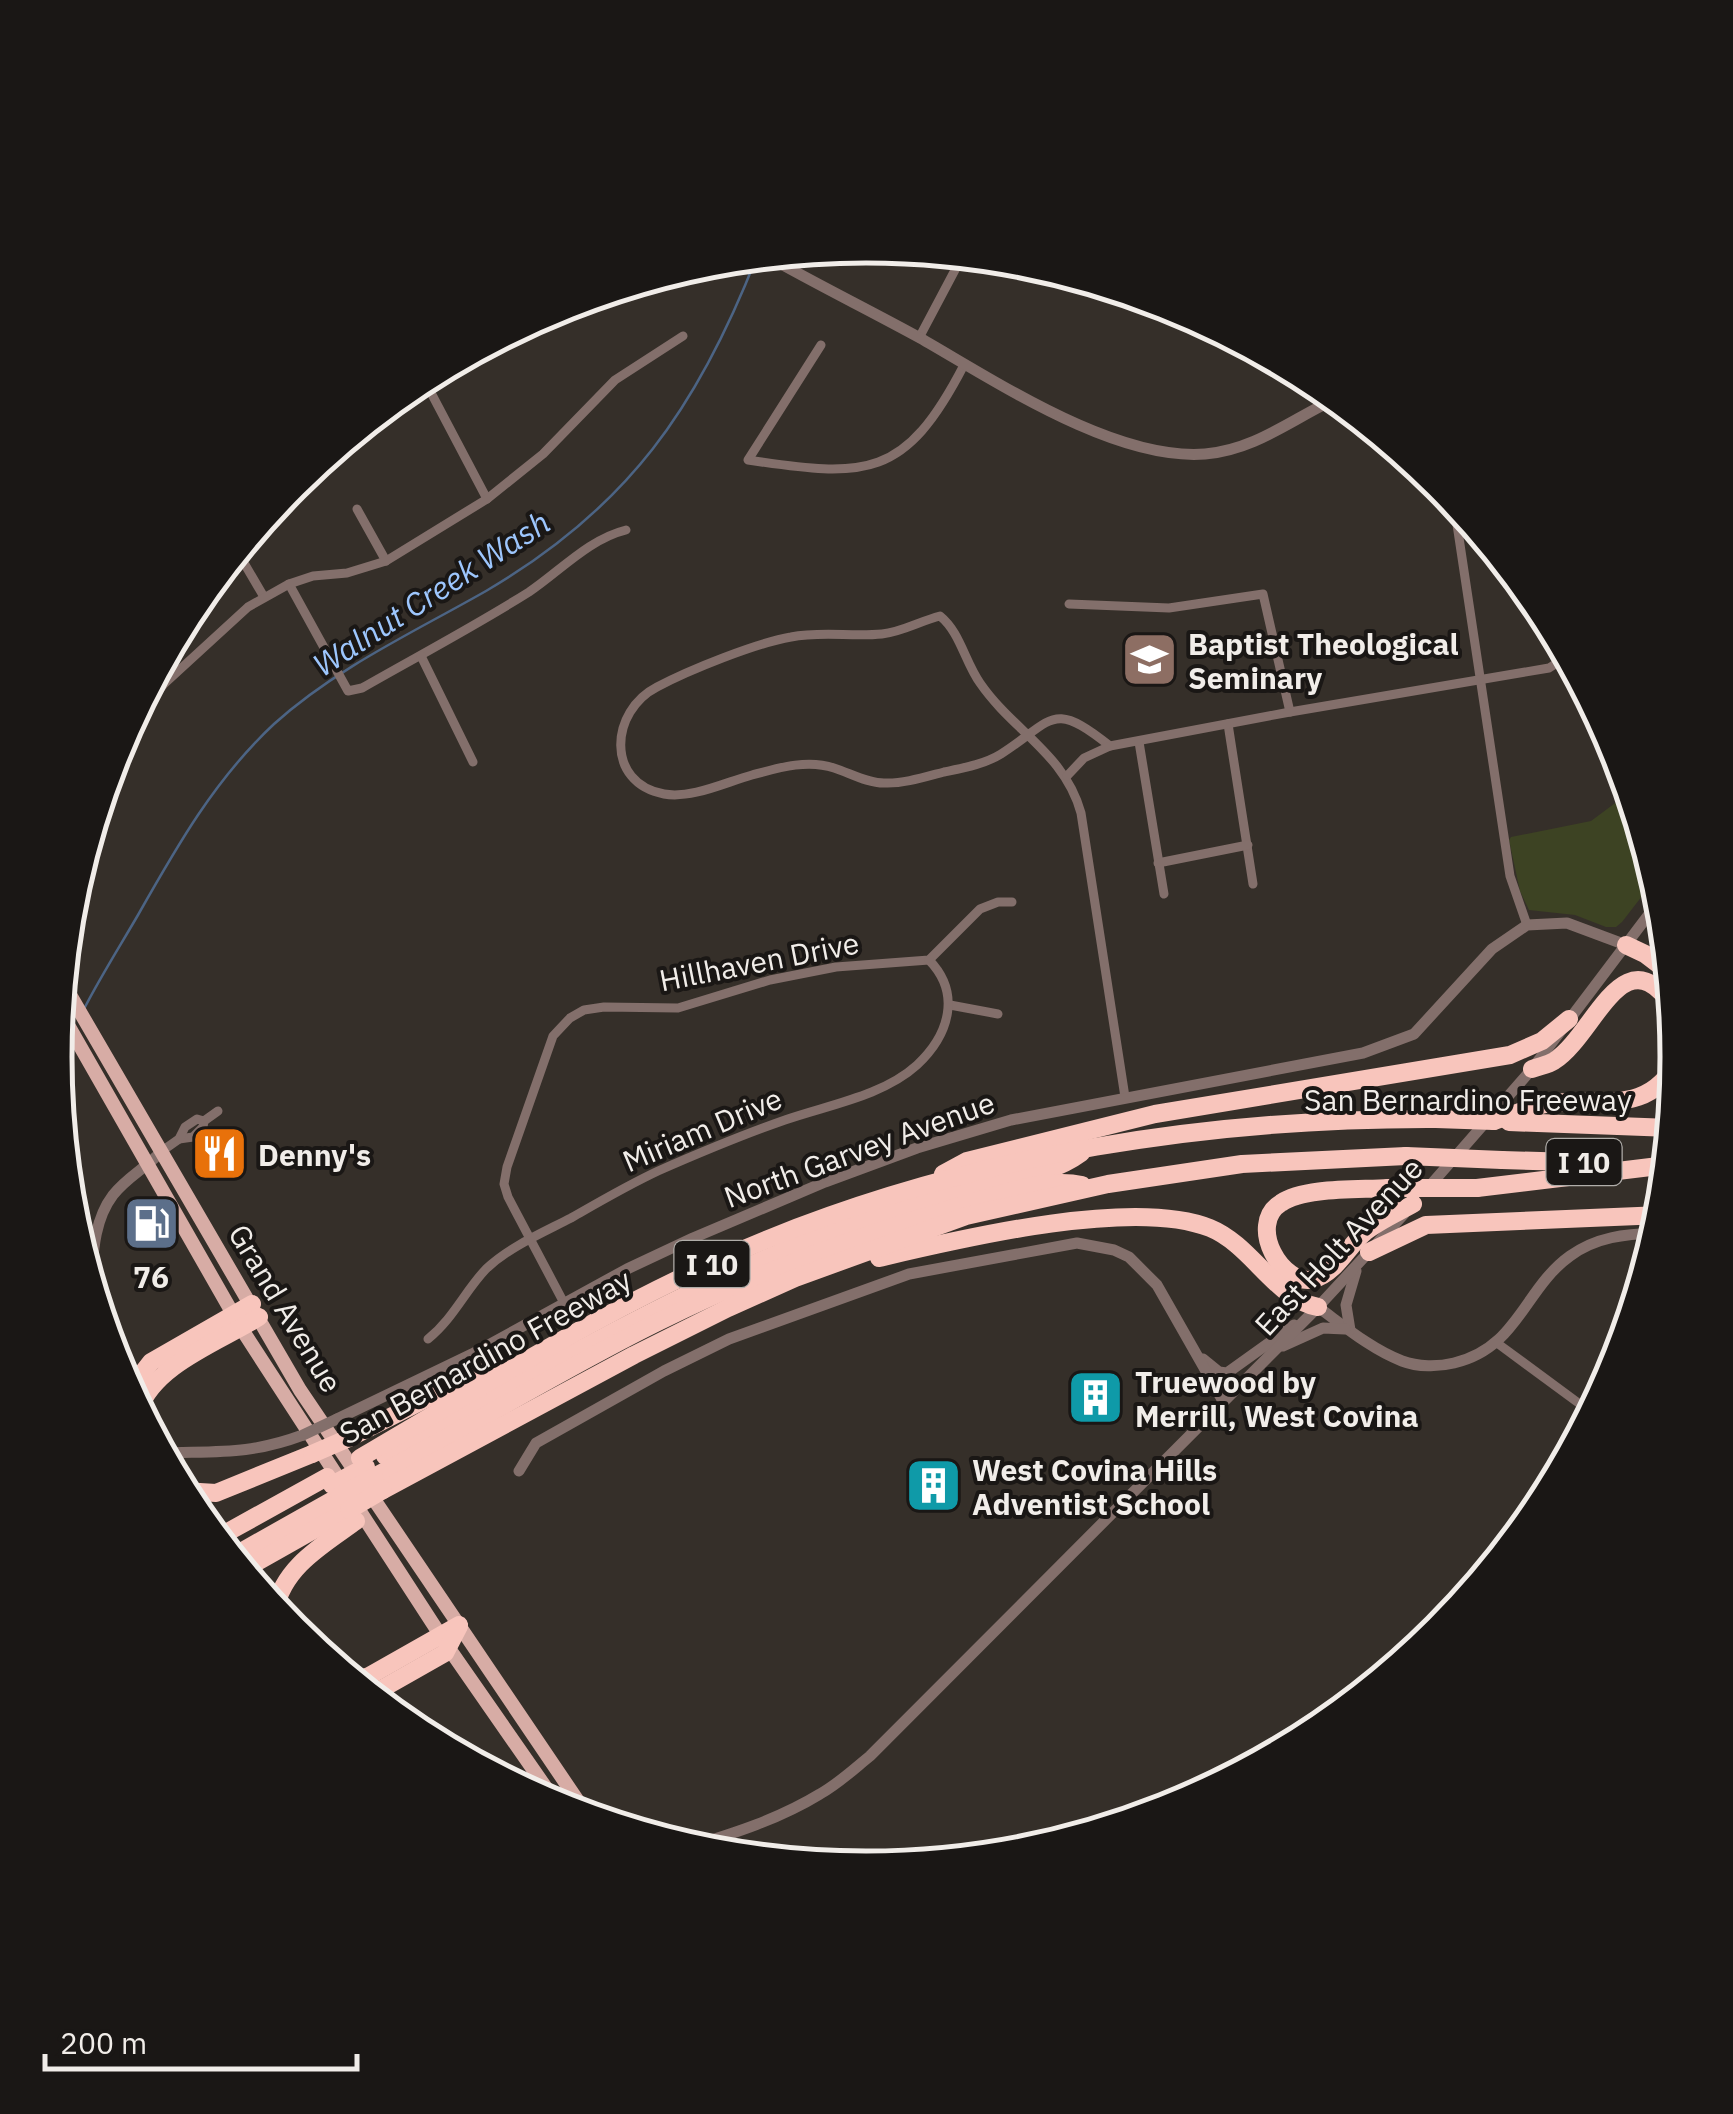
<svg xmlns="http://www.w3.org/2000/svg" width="1733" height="2114" font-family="'IBM Plex Sans',sans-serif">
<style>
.green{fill:#3d4323}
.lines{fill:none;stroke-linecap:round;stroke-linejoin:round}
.stream{stroke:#4c6484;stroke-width:2.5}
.minor{stroke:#836f6b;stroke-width:9}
.tertiary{stroke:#836f6b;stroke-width:11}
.primary{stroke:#d7aca5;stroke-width:14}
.motorway{stroke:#f8c5bc;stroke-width:18}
.tertiary-bridge{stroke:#836f6b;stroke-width:11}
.motorway-bridge{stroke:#f8c5bc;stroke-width:18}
.labels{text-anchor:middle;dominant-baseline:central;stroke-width:8;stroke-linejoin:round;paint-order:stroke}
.shield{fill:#1a1715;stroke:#b0ada9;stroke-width:2.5}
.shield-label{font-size:28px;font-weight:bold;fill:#f1ede9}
.poi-label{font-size:30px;font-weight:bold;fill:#f1ede9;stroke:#1a1715;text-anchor:start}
.street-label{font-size:30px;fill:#f1ede9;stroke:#1a1715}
.water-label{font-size:32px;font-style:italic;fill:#9dc6fd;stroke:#1a1715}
.rim{fill:none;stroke:#f1ede9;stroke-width:5}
</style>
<rect width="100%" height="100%" fill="#352f29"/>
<polygon class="green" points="1630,792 1656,878 1622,922 1616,927 1606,927 1575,915 1529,910 1520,891 1509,840 1511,837 1591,821"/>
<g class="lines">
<g class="stream">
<path d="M85 1007C101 976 120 946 138 915 177 846 215 779 274 724 336 668 414 632 486 591 628 508 698 407 757 256"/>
<polyline points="55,1062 69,1036"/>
</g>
<g class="minor">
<polyline points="919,338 963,255"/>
<path d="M821 345 748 460C867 478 905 479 964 365"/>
<polyline points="428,387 487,499"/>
<polyline points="1453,498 1510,876 1527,925"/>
<polyline points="357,509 386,561"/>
<polyline points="237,551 264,597"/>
<path d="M289 584 348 691 362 688C418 656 475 626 529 592 559 572 589 539 626 530"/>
<polyline points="1069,604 1169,608 1263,594 1290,712"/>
<polyline points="421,656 473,762"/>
<polyline points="1228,724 1253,884"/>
<polyline points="121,738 164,684 248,607 289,584 313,576 347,573 386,561 487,499 543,454 615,380 683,336"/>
<polyline points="1139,742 1164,894"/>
<path d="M1110 746C1051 699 1054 720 1001 754 985 764 963 768 944 772 925 777 903 784 884 783 867 783 850 773 834 768 807 759 778 768 752 775 726 782 692 799 664 794 605 783 610 711 657 687 689 670 756 643 791 637 821 631 852 637 882 634 902 632 920 621 940 616 960 632 965 662 980 683 1013 731 1065 754 1081 813L1125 1097"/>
<polyline points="1067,776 1084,758 1110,746 1290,712 1549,668 1568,656"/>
<polyline points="82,862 85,867"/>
<polyline points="1158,863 1248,845"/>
<polyline points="950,1005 998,1014"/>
<polyline points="179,1139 193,1137 203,1127 204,1121"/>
<polyline points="162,1151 179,1139 185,1127 197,1119 204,1121 218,1111"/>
<polyline points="564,1303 508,1197 504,1184 507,1167 553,1036 570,1018 584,1010 604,1007 678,1008 770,980 836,967 929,960 980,909 998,902 1012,902"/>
<path d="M428 1339C453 1319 465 1291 486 1269 509 1247 542 1233 571 1218 599 1202 628 1185 658 1171 699 1153 742 1135 785 1120 828 1105 883 1096 917 1065 950 1034 961 993 929 960"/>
<polyline points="1497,1343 1592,1413"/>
</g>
<g class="tertiary">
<path d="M765 255C816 284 869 310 920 338 997 382 1115 461 1205 454 1255 450 1292 419 1337 398"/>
<polyline points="370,420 579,300"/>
<polyline points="1427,1189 1532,1069 1662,897"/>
<path d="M91 1282C93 1253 94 1220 113 1195 126 1178 147 1167 162 1151"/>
<path d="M1318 1307C1344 1326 1371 1349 1402 1361 1418 1367 1438 1367 1454 1363 1518 1348 1524 1289 1570 1256 1596 1237 1625 1234 1657 1233"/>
<polyline points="1350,1330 1346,1305 1356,1271"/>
<polyline points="1283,1346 1323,1328 1345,1329"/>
<polyline points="1203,1359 1219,1372 1227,1373 1294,1325"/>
<polyline points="337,1419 472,1354 627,1269 693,1238 825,1182 917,1148 1011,1120 1363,1053 1414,1034 1492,949 1527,925 1567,923 1626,945"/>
<path d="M162 1453C218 1451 249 1455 303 1435"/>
<polyline points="519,1471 536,1443 664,1371 729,1339 909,1274 1077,1243 1114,1250 1129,1257 1157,1285 1223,1401"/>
<path d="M689 1847C735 1833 779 1819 820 1794 838 1784 854 1769 870 1756L1318 1307 1404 1214"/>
</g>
<g class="primary">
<polyline points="62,981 300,1390 588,1816"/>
<polyline points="60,1011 241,1328 448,1647 560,1808"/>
</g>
<g class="motorway">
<polyline points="1626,945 1645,954 1670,973"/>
<path d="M1532 1069C1539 1066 1548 1065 1554 1061 1595 1035 1623 932 1673 1007"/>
<path d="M1494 1121C1511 1116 1529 1107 1546 1104 1598 1095 1647 1119 1678 1060"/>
<polyline points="1509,1122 1671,1128"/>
<polyline points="1502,1160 1607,1163"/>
<polyline points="943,1174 967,1161 1155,1114 1510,1055 1542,1041 1569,1019"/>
<path d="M1388 1188C1360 1190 1304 1187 1281 1203 1246 1225 1283 1288 1314 1279 1336 1273 1348 1246 1365 1232 1379 1221 1397 1213 1413 1204"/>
<polyline points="1477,1188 1667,1165"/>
<polyline points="1369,1252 1426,1225 1662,1215"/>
<path d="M879 1258C960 1239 1133 1197 1210 1228 1252 1245 1276 1300 1318 1307"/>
<polyline points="129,1390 151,1362 252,1304"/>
<path d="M139 1410C153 1365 221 1341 259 1317"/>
<polyline points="349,1438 475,1374 500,1369"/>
<path d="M385 1456C528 1379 668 1295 821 1236 870 1217 922 1200 974 1187 1011 1178 1050 1176 1081 1153"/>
<path d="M360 1458C493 1380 625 1297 768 1239 978 1154 1210 1118 1436 1119"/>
<path d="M374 1477C470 1427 562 1369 660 1321 755 1274 854 1237 957 1207 996 1196 1042 1177 1082 1185"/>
<polyline points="383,1490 634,1355 728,1308 795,1278 966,1216 1108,1184 1242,1164 1406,1156"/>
<polyline points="183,1491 216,1493 312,1454"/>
<polyline points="217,1538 327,1477"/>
<polyline points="232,1557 340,1496"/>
<polyline points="243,1570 349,1510"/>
<path d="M275 1610C283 1567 323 1545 356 1521"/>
<polyline points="354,1681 369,1676 459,1625"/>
<polyline points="371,1695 445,1653 459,1626"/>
</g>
<polyline class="tertiary-bridge" points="303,1435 337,1419"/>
<g class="motorway-bridge">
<polyline points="1436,1119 1494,1121"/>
<polyline points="1406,1156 1502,1160"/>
<polyline points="1388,1188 1477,1188"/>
<polyline points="312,1454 349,1438"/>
<polyline points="332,1485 366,1467"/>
<polyline points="340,1496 374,1477"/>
<polyline points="349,1510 383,1490"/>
</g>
</g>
<defs>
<symbol id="school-square" viewBox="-11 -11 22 22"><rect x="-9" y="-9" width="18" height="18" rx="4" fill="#8d6e63" stroke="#1a1715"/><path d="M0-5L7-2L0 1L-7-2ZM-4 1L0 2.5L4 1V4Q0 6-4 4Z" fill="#fff"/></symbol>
<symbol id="restaurant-square" viewBox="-11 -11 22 22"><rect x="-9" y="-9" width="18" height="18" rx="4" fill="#e8710a" stroke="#1a1715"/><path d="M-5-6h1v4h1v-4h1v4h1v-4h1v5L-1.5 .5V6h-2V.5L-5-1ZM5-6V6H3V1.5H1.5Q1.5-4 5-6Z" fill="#fff"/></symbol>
<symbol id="fuel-square" viewBox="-11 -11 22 22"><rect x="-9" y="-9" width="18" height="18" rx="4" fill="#5c6f8a" stroke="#1a1715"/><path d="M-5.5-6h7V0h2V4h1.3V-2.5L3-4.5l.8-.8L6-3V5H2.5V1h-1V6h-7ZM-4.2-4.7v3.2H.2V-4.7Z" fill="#fff"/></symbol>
<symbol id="building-square" viewBox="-11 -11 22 22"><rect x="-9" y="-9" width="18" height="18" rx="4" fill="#0f9aa8" stroke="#1a1715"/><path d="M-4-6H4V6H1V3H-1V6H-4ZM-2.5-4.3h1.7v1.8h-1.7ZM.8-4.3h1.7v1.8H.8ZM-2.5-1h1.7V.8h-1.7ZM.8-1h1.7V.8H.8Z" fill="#fff"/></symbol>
</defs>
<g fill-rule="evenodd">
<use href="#school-square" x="1118" y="628" width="63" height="63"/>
<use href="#restaurant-square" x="188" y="1122" width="63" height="63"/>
<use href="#fuel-square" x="120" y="1192" width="63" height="63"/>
<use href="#building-square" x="1064" y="1366" width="63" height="63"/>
<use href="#building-square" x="902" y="1454" width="63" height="63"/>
</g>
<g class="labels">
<g class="shield">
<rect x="1546.5" y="1139" width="75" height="46" rx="8"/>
<rect x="674.5" y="1241" width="75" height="46" rx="8"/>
</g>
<g class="shield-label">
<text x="1584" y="1162">I 10</text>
<text x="712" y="1264">I 10</text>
</g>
<g class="poi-label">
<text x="1188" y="643">Baptist Theological<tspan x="1188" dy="34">Seminary</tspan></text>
<text x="258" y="1154">Denny's</text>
<text x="151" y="1276" text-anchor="middle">76</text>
<text x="1135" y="1381">Truewood by<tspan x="1135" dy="34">Merrill, West Covina</tspan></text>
<text x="972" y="1469">West Covina Hills<tspan x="972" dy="34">Adventist School</tspan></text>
</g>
<g class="street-label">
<text transform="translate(759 961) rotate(-11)">Hillhaven Drive</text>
<text x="1468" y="1099">San Bernardino Freeway</text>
<text transform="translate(702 1129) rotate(-23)">Miriam Drive</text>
<text transform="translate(859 1149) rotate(-20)">North Garvey Avenue</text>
<text transform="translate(1338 1246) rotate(-47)">East Holt Avenue</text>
<text transform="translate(286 1308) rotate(59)">Grand Avenue</text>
<text transform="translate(485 1356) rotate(-29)">San Bernardino Freeway</text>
</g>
<g class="water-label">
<text transform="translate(431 593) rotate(-33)">Walnut Creek Wash</text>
</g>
</g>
<path d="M0 0H1733V2114H0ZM72 1057a794 794 0 1 1 1588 0a794 794 0 1 1-1588 0Z" fill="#1a1715" fill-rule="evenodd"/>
<path class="rim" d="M72 1057a794 794 0 1 1 1588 0a794 794 0 1 1-1588 0Z"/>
<path d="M45 2054v15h312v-15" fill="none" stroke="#f1ede9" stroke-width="5"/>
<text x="60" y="2054" font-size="30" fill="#f1ede9" stroke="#1a1715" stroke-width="8" paint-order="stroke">200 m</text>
</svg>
